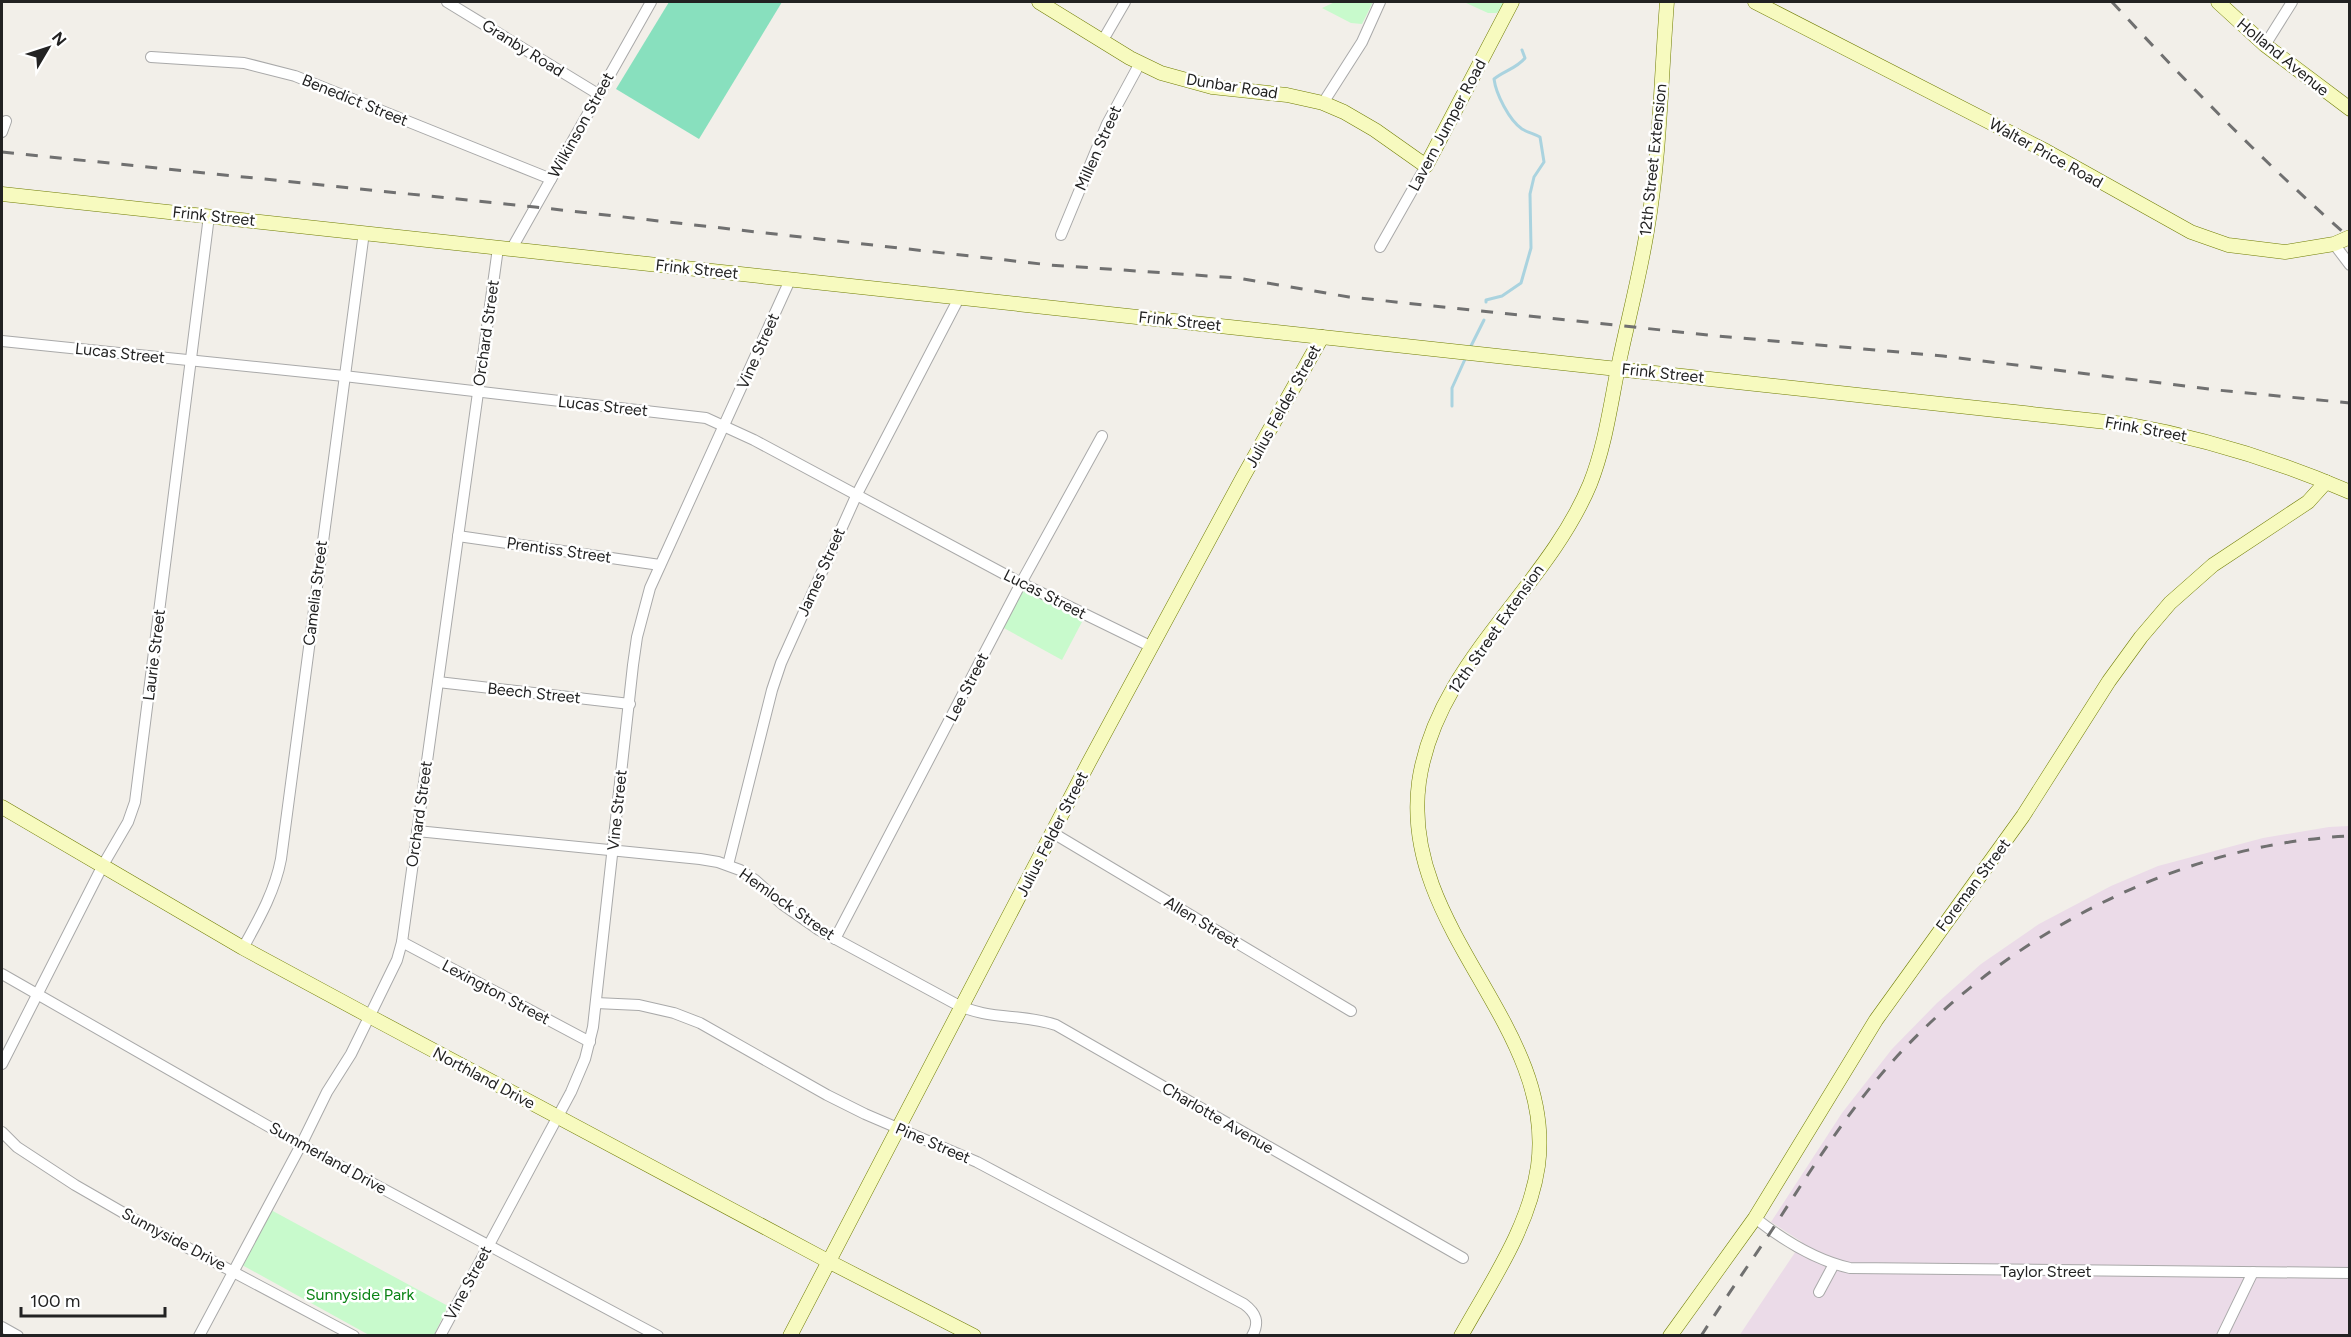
<svg xmlns="http://www.w3.org/2000/svg" width="2351" height="1337" font-family="Figtree,sans-serif">
<style>
.industrial{fill:#ebdbe8}
.park{fill:#c8facc}
.pitch{fill:#88e0be}
.lines{fill:none;stroke-linecap:round;stroke-linejoin:round}
.stream{stroke:#aad3df;stroke-width:3}
.street-casing{stroke:#a9a9a9;stroke-width:12}
.secondary-casing{stroke:#707d05;stroke-width:15}
.street{stroke:#fff;stroke-width:10}
.secondary{stroke:#f7fabf;stroke-width:14}
.rail{stroke:#707070;stroke-width:3;stroke-dasharray:12 12;stroke-linecap:butt}
.labels{text-anchor:middle;dominant-baseline:central;stroke-width:5;stroke-linejoin:round;paint-order:stroke}
.street-label{font-size:16px;fill:#222;stroke:#fff}
.park-label{font-size:16px;fill:#0c8416;stroke:#fff}
</style>
<rect width="100%" height="100%" fill="#f2efe9"/>
<polygon class="industrial" points="2349,826 2349,1335 1739,1336 1802,1242 1771,1222 1842,1113 1892,1049 1937,1003 1981,964 2039,924 2111,886 2158,866 2263,838 2329,827"/>
<g class="park">
<polygon points="1335,2 1373,2 1362,24 1351,23 1322,8"/>
<polygon points="1464,2 1506,2 1497,13 1488,13"/>
<polygon points="1023,588 1083,620 1062,660 1002,627"/>
<polygon points="271,1210 448,1306 434,1335 369,1335 242,1265"/>
</g>
<polygon class="pitch" points="669,2 782,2 699,139 616,89"/>
<g class="lines">
<g class="stream">
<path d="M1486 302V300L1502 296 1521 283 1531 248 1530 194 1534 177 1544 162 1540 137C1534 134 1527 132 1522 129 1509 120 1496 94 1494 79 1504 71 1517 68 1525 58L1522 50"/>
<polyline points="1470,348 1484,320"/>
<polyline points="1452,406 1452,388 1466,357"/>
</g>
<defs>
<g id="street">
<polyline points="447,2 598,94"/>
<polyline points="1103,40 1125,2"/>
<polyline points="2265,45 2292,2"/>
<polyline points="151,57 244,63 295,76 551,179"/>
<polyline points="1323,103 1362,42 1380,2"/>
<polyline points="2,132 6,121"/>
<polyline points="1061,235 1107,124 1140,63"/>
<polyline points="2334,244 2350,265"/>
<polyline points="1380,247 1426,166"/>
<polyline points="512,248 651,2"/>
<polyline points="2,341 344,376 706,418 754,440 1021,583 1152,647"/>
<polyline points="458,536 660,565"/>
<polyline points="438,682 630,704"/>
<path d="M417 831 700 859 718 862 740 870 755 880 782 904 819 930 954 1003C988 1021 1022 1013 1056 1025L1463 1258"/>
<polyline points="1053,833 1351,1011"/>
<polyline points="728,865 772,690 781,663 857,494 959,298"/>
<polyline points="835,939 1021,583 1102,436"/>
<polyline points="402,942 590,1042"/>
<path d="M243 948C259 919 275 891 281 859L364 232"/>
<polyline points="2,974 301,1145 658,1336"/>
<path d="M596 1003 639 1005 674 1013 700 1023 827 1095 865 1114 977 1162 1244 1304C1256 1313 1260 1322 1252 1336"/>
<polyline points="2,1064 103,865 128,822 135,802 209,216"/>
<polyline points="2,1132 17,1147 75,1185 141,1223 354,1336"/>
<path d="M1755 1218C1783 1240 1814 1260 1850 1268L2350 1273"/>
<polyline points="1819,1292 1834,1264"/>
<polyline points="2,1327 18,1336"/>
<polyline points="199,1336 301,1145 327,1092 351,1054 397,960 402,942 498,248"/>
<polyline points="440,1336 571,1092 585,1059 593,1027 633,665 637,637 650,588 790,280"/>
<polyline points="2222,1336 2253,1272"/>
</g>
<g id="secondary">
<polyline points="1039,2 1130,58 1161,73 1212,87 1287,95 1323,103 1344,112 1375,130 1426,166 1512,2"/>
<polyline points="1755,2 2046,151 2191,232 2228,245 2285,252 2334,244 2350,237"/>
<polyline points="2218,2 2265,45 2350,109"/>
<path d="M2 194 2125 424C2204 438 2276 460 2350 492"/>
<polyline points="2,807 243,948 369,1016 826,1260 974,1336"/>
<polyline points="790,1336 1088,764 1243,477 1322,337"/>
<path d="M1461 1336C1491 1282 1529 1228 1538 1166 1557 1025 1399 929 1419 782 1436 663 1546 590 1590 484 1606 444 1611 400 1620 358 1629 316 1640 274 1647 231 1660 156 1661 78 1667 2"/>
<polyline points="1670,1336 1755,1218 1876,1020 2023,816 2109,681 2141,637 2170,603 2213,565 2308,502 2326,482"/>
</g>
</defs>
<use href="#street" class="street-casing"/>
<use href="#secondary" class="secondary-casing"/>
<use href="#street" class="street"/>
<use href="#secondary" class="secondary"/>
<g class="rail">
<path d="M2112 2C2188 84 2265 164 2350 238"/>
<polyline points="2,152 535,207 1050,265 1238,278 1349,297 1718,336 1943,356 2217,390 2350,403"/>
<path d="M1701 1336C1724 1300 1748 1266 1772 1230 1807 1176 1842 1120 1884 1071 1998 939 2174 844 2350 836"/>
</g>
</g>
<g class="labels">
<g class="street-label">
<text transform="translate(523 48) rotate(32)">Granby Road</text>
<text transform="translate(2283 57) rotate(39)">Holland Avenue</text>
<text transform="translate(1232 86) rotate(9)">Dunbar Road</text>
<text transform="translate(355 100) rotate(22)">Benedict Street</text>
<text transform="translate(581 125) rotate(-61)">Wilkinson Street</text>
<text transform="translate(1447 125) rotate(-62)">Lavern Jumper Road</text>
<text transform="translate(1098 148) rotate(-66)">Millen Street</text>
<text transform="translate(2046 153) rotate(29)">Walter Price Road</text>
<text transform="translate(1653 160) rotate(-84)">12th Street Extension</text>
<text transform="translate(214 216) rotate(6)">Frink Street</text>
<text transform="translate(697 269) rotate(6)">Frink Street</text>
<text transform="translate(1180 321) rotate(6)">Frink Street</text>
<text transform="translate(486 333) rotate(-82)">Orchard Street</text>
<text transform="translate(758 351) rotate(-66)">Vine Street</text>
<text transform="translate(120 353) rotate(6)">Lucas Street</text>
<text transform="translate(1663 373) rotate(6)">Frink Street</text>
<text transform="translate(603 406) rotate(6)">Lucas Street</text>
<text transform="translate(1283 406) rotate(-61)">Julius Felder Street</text>
<text transform="translate(2146 429) rotate(10)">Frink Street</text>
<text transform="translate(559 550) rotate(8)">Prentiss Street</text>
<text transform="translate(821 572) rotate(-66)">James Street</text>
<text transform="translate(315 593) rotate(-83)">Camelia Street</text>
<text transform="translate(1045 594) rotate(27)">Lucas Street</text>
<text transform="translate(1496 629) rotate(-55)">12th Street Extension</text>
<text transform="translate(154 655) rotate(-83)">Laurie Street</text>
<text transform="translate(967 687) rotate(-63)">Lee Street</text>
<text transform="translate(534 693) rotate(6)">Beech Street</text>
<text transform="translate(617 810) rotate(-84)">Vine Street</text>
<text transform="translate(419 814) rotate(-82)">Orchard Street</text>
<text transform="translate(1052 834) rotate(-63)">Julius Felder Street</text>
<text transform="translate(1973 885) rotate(-53)">Foreman Street</text>
<text transform="translate(787 904) rotate(35)">Hemlock Street</text>
<text transform="translate(1202 922) rotate(31)">Allen Street</text>
<text transform="translate(496 992) rotate(28)">Lexington Street</text>
<text transform="translate(484 1078) rotate(28)">Northland Drive</text>
<text transform="translate(1218 1118) rotate(30)">Charlotte Avenue</text>
<text transform="translate(933 1143) rotate(23)">Pine Street</text>
<text transform="translate(328 1158) rotate(29)">Summerland Drive</text>
<text transform="translate(174 1239) rotate(28)">Sunnyside Drive</text>
<text x="2046" y="1271">Taylor Street</text>
<text transform="translate(468 1283) rotate(-62)">Vine Street</text>
</g>
<g class="park-label">
<text x="360" y="1294">Sunnyside Park</text>
</g>
</g>
<rect width="2351" height="1337" fill="none" stroke="#222222" stroke-width="6"/>
<g transform="translate(48 48) rotate(51)" stroke="#ffffff" stroke-width="4.5" paint-order="stroke">
<path d="M0-4.5L10 22L0 15L-10 22Z" fill="#222222"/>
<text y="-9" font-size="16" font-weight="bold" text-anchor="middle" fill="#222222">N</text>
</g>
<path d="M21 1307v9h144v-9" fill="none" stroke="#222222" stroke-width="3"/>
<text x="30" y="1307" font-size="18" fill="#222222" stroke="#ffffff" stroke-width="4.5" paint-order="stroke">100 m</text>
</svg>
